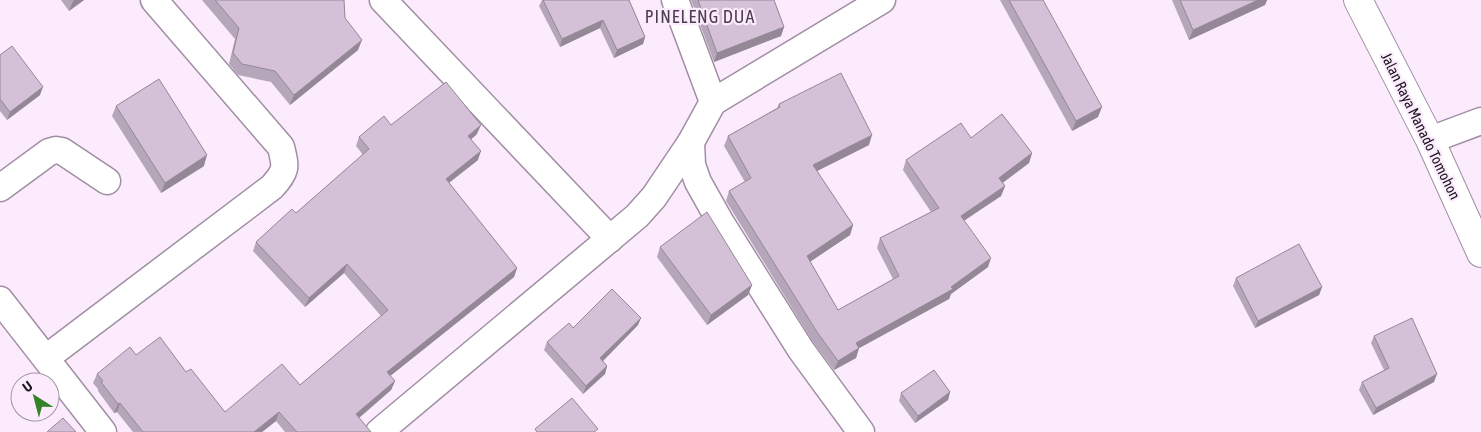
<svg xmlns="http://www.w3.org/2000/svg" width="1481" height="432" font-family="'Asap Condensed',sans-serif">
<style>
.lines{fill:none;stroke-linecap:round;stroke-linejoin:round}
.minor-casing{stroke:#a08ea3;stroke-width:29}
.trunk-casing{stroke:#a08ea3;stroke-width:30}
.minor{stroke:#fff;stroke-width:26}
.trunk{stroke:#fff;stroke-width:28}
.wall{fill:#b6a6b9}
.shaded-wall{fill:#948796}
.building{fill:#d4c1d7;stroke:#948796}
.labels{text-anchor:middle;dominant-baseline:central;stroke-width:4.5;stroke-linejoin:round;paint-order:stroke}
.street-label{font-size:15px;fill:#1c161e;stroke:#fbebfd}
.quarter-label{font-size:18px;letter-spacing:1px;fill:#4c3c4f;stroke:#fbebfd}
</style>
<rect width="100%" height="100%" fill="#fbebfd"/>
<g class="lines">
<defs>
<g id="minor">
<polyline points="383,0 610,239"/>
<polyline points="675,0 713,102"/>
<polyline points="1430,140 1481,121"/>
<polyline points="691,142 692,165 698,182 721,223 801,350 861,432"/>
<polyline points="0,188 49,152 56,150 62,151 107,181"/>
<polyline points="0,300 103,432"/>
<path d="M46 358 272 187C287 170 286 168 281 147L154 0"/>
<polyline points="379,432 637,216 654,197 691,142 713,102 882,0"/>
</g>
<polyline id="trunk" points="1358,0 1430,140 1481,253"/>
</defs>
<use href="#minor" class="minor-casing"/>
<use href="#trunk" class="trunk-casing"/>
<use href="#minor" class="minor"/>
<use href="#trunk" class="trunk"/>
</g>
<g class="wall">
<polygon points="61,0 84,0 69,11"/>
<polygon points="202,0 344,0 345,18 358,50 290,105 271,82 238,75 229,64 235,39"/>
<polygon points="542,0 629,0 645,37 643,44 614,58 600,28 560,47 539,6"/>
<polygon points="691,0 774,0 784,27 781,36 714,62"/>
<polygon points="1000,0 1043,0 1098,117 1072,131"/>
<polygon points="1172,0 1267,0 1265,5 1189,40"/>
<polygon points="0,55 40,95 7,120 0,111"/>
<polygon points="779,104 869,145 817,171 853,225 850,235 810,261 838,310 893,279 877,248 880,238 931,212 903,170 906,160 971,138 1032,153 1029,163 1002,183 1005,186 1001,196 964,221 988,267 951,294 949,299 859,348 856,358 834,370 813,342 726,201 729,191 745,182 724,146 728,136 777,108"/>
<polygon points="116,106 204,166 161,193 112,116"/>
<polygon points="391,125 477,134 471,139 478,160 449,183 517,268 514,277 390,376 395,381 391,390 359,418 371,432 285,432 276,421 262,432 133,432 117,412 114,413 98,391 98,389 93,383 97,374 136,355 186,372 225,412 300,385 381,316 344,273 305,307 253,251 256,242 296,213 363,155 356,146 359,137"/>
<polygon points="660,247 752,285 748,295 707,325 657,257"/>
<polygon points="1236,278 1322,287 1319,295 1255,328 1233,286"/>
<polygon points="638,325 603,361 607,366 605,374 583,394 544,350 547,342 573,328"/>
<polygon points="1374,336 1434,382 1373,415 1359,390 1362,382 1384,370 1371,343"/>
<polygon points="950,392 948,400 915,423 899,401 901,393"/>
</g>
<g class="shaded-wall">
<polygon points="74,0 84,0 69,11 73,1"/>
<polygon points="1258,0 1267,0 1265,5 1189,40 1193,30"/>
<polygon points="603,20 600,28 560,47 562,39"/>
<polygon points="784,27 781,36 714,62 717,53"/>
<polygon points="645,37 643,44 614,58 617,50"/>
<polygon points="362,40 358,50 290,105 294,95"/>
<polygon points="43,87 40,95 7,120 10,112"/>
<polygon points="1102,107 1098,117 1072,131 1076,121"/>
<polygon points="481,125 477,134 465,145 468,136"/>
<polygon points="872,135 869,145 809,175 813,165"/>
<polygon points="481,151 478,160 442,188 446,179"/>
<polygon points="1032,153 1029,163 996,188 999,178"/>
<polygon points="207,155 204,166 161,193 165,183"/>
<polygon points="1005,186 1001,196 957,225 961,216"/>
<polygon points="853,225 850,235 804,266 807,256"/>
<polygon points="991,258 988,267 951,294 949,299 852,352 856,343 951,287"/>
<polygon points="347,264 344,273 305,307 309,298"/>
<polygon points="517,268 514,277 384,381 387,372"/>
<polygon points="752,285 748,295 707,325 711,315"/>
<polygon points="1322,287 1319,295 1255,328 1258,321"/>
<polygon points="641,318 638,325 598,366 600,358"/>
<polygon points="859,348 856,358 834,370 838,361"/>
<polygon points="607,366 605,374 583,394 586,386"/>
<polygon points="1437,374 1434,382 1373,415 1376,408"/>
<polygon points="395,381 391,390 353,423 356,414"/>
<polygon points="950,392 948,400 915,423 918,416"/>
<polygon points="120,403 117,412 114,413 118,404"/>
<polygon points="279,412 276,421 262,432 254,432"/>
</g>
<g class="building">
<polygon points="215,0 344,0 345,18 362,40 294,95 275,71 242,64 233,53 239,28"/>
<polygon points="543,0 629,0 645,37 617,50 603,20 562,39"/>
<polygon points="698,0 774,0 784,27 717,53"/>
<polygon points="1009,0 1043,0 1102,107 1076,121"/>
<polygon points="1180,0 1258,0 1193,30"/>
<polygon points="12,46 43,87 10,112 0,99 0,55"/>
<polygon points="841,73 872,135 813,165 853,225 807,256 838,310 899,276 880,238 939,208 906,160 961,123 971,138 1002,114 1032,153 999,178 1005,186 961,216 991,258 951,287 953,289 856,343 859,348 838,361 817,332 729,191 751,178 728,136 780,107 779,104"/>
<polygon points="159,79 207,155 165,183 116,106"/>
<polygon points="446,82 481,125 468,136 481,151 446,179 517,268 387,372 395,381 356,414 371,432 297,432 279,412 254,432 143,432 120,403 118,404 101,382 103,381 97,374 130,347 136,355 160,337 186,372 191,369 225,412 282,364 300,385 388,310 347,264 309,298 256,242 292,209 296,213 369,149 359,137 384,116 391,125"/>
<polygon points="707,212 752,285 711,315 660,247"/>
<polygon points="1299,244 1322,287 1258,321 1236,278"/>
<polygon points="612,289 641,318 600,358 607,366 586,386 547,342 569,323 573,328"/>
<polygon points="1412,318 1437,374 1376,408 1362,382 1389,368 1374,336"/>
<polygon points="934,370 950,392 918,416 901,393"/>
<polygon points="572,398 598,429 594,432 537,432 535,429"/>
<polygon points="63,418 76,432 47,432"/>
</g>
<g class="labels">
<g class="street-label">
<text transform="translate(1421 126) rotate(64)">Jalan Raya Manado Tomohon</text>
</g>
<g class="quarter-label">
<text x="700" y="16">PINELENG DUA</text>
</g>
</g>
<g transform="translate(35 397) rotate(324)"><circle r="24" fill="#fbebfd" stroke="#a296a4"/>
<path d="M0-4L9 19L0 12L-9 19Z" fill="#36822b"/>
<text y="-8" font-size="14" font-weight="bold" text-anchor="middle" fill="#1c161e">U</text>
</g>
</svg>
